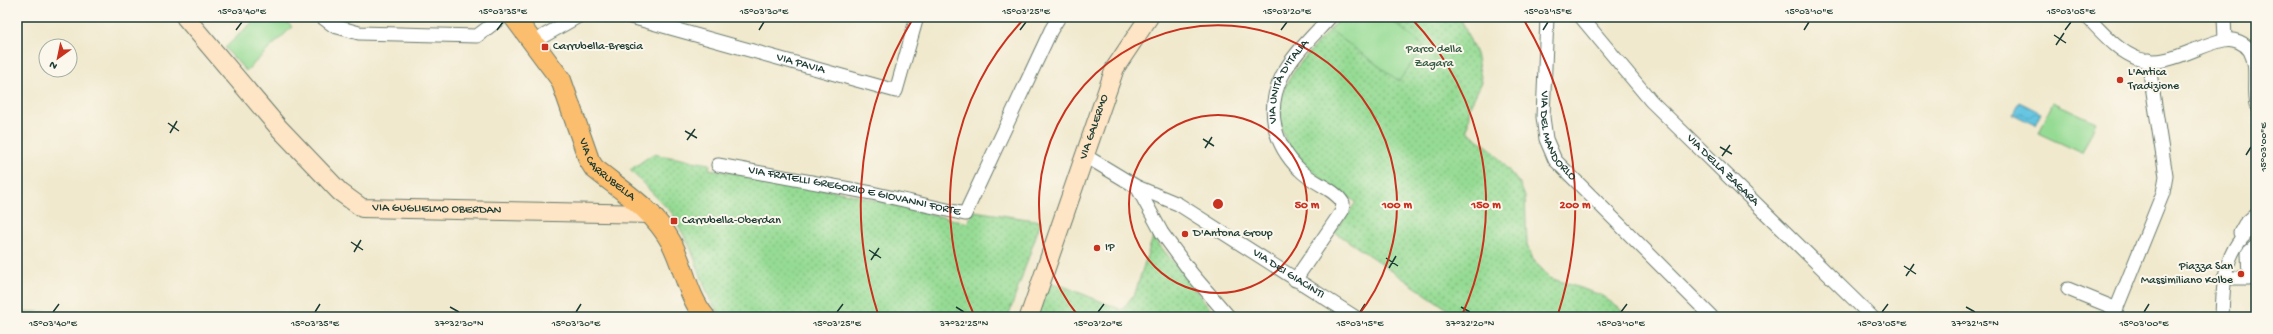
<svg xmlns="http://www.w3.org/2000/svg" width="2273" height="334" font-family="'Gochi Hand',sans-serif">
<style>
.grass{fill:url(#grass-dots);stroke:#5a8c64}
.garden{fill:#96db94;stroke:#5a8c64}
.water{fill:url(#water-waves);stroke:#41808a}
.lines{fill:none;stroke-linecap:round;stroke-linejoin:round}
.street-casing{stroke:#68796a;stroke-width:15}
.secondary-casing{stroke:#68796a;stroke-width:20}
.primary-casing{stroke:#68796a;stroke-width:22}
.street{stroke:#fff;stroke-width:13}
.secondary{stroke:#fde5c5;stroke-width:18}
.primary{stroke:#fbbd6e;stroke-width:20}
.ticks{fill:none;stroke:#1f3d34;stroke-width:1.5}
.ring{fill:none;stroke:#c8321e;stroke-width:2}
.poi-dot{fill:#c8321e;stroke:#fbf7ec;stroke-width:1.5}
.labels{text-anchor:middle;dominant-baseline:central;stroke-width:4;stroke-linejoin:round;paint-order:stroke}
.poi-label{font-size:12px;fill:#1f3d34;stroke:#fbf7ec;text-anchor:start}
.park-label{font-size:12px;fill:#375d47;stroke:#fbf7ec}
.street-label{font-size:12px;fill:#1f3d34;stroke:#fbf7ec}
.centre{fill:#c8321e;stroke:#fbf7ec;stroke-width:2}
.ring-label{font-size:12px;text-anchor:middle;font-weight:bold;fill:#c8321e;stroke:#fbf7ec;stroke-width:4;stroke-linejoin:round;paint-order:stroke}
.neatline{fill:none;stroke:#1f3d34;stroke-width:1.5}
.ticks-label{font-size:10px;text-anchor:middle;fill:#1f3d34}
</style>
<defs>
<pattern id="grass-dots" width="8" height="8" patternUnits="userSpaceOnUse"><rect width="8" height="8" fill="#96db94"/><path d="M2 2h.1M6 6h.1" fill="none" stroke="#7ab37a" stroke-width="1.8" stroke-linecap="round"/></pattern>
<pattern id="water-waves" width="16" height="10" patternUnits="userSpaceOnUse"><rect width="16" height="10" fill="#63c4e1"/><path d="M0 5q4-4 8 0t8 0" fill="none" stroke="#51a0b7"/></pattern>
</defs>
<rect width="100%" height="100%" fill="#fbf7ec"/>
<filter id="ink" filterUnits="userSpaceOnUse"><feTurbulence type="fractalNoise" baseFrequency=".025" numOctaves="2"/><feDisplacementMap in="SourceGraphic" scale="8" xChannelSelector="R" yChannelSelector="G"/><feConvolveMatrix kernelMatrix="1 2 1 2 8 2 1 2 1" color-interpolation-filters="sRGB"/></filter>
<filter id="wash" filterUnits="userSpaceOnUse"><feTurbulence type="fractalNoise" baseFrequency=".012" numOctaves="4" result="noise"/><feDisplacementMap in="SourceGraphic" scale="16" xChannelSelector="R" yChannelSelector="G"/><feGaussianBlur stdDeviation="0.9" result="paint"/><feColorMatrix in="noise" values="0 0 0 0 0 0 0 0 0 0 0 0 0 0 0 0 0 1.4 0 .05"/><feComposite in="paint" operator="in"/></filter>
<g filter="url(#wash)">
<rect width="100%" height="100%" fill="#f0e9ce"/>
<g class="grass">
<path d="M1341 17H1460L1476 54 1482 82 1470 106 1467 131 1492 150 1520 184 1525 197 1527 245 1531 257 1550 278 1601 295 1631 317H1459L1335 232 1356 202C1339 191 1320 180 1306 167 1286 149 1272 118 1283 92 1293 66 1322 39 1341 17Z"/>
<polygon points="653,154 710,164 709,169 850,194 967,223 974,211 1041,221 1008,317 722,317 710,300 691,249 672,213 630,170"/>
<polygon points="1153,237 1217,317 1034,317 1045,282 1063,286 1122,310 1135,293"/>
<polygon points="17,312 101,312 102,317 17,317"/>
</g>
<g class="garden">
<polygon points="258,17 282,17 292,27 246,71 225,48"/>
<polygon points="1341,17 1387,17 1424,46 1399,81 1330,30"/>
<polygon points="2053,102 2096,122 2082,153 2039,133"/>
</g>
<polygon class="water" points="2019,102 2041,113 2035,125 2013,114"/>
</g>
<g filter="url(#ink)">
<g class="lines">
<defs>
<g id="street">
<polyline points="322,17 334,26 359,33 477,36 502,17"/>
<path id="s1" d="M631 17 896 91 917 17"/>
<path id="s2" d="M1547 17 1543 117 1546 139 1555 160 1712 317"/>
<path id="s3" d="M1581 17 1651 101 1872 317"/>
<path d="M2087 17C2102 32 2118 52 2139 59 2168 68 2197 45 2224 40 2234 38 2245 43 2250 51 2259 67 2252 88 2256 105"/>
<polyline points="2224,17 2225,39"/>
<polyline points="533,42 577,17"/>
<path id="s4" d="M1084 155 1137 187 1178 204 1355 317"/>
<path id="s5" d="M718 165 872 193 965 214 1051 30 1059 17"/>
<polyline points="1137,187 1162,233 1192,274 1229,317"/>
<polyline points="2240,233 2245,224 2256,214"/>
<polyline points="2224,278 2249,278 2248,253 2256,246"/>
<path id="s6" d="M1295 280 1342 211 1343 203C1334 188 1312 183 1300 170 1274 145 1265 110 1282 76 1293 54 1314 35 1330 17"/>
<polyline points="2068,289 2117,309"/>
<polyline points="2113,317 2163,193 2166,176 2148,60"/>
<path d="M2222 317C2223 289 2223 260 2242 238 2247 233 2249 228 2256 226"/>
</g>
<g id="secondary">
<path id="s7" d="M185 17 279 128 340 192 362 208 652 214"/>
<path id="s8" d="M1029 317 1115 68 1149 17"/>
</g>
<g id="primary">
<path id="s9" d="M514 17 561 80 589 160 594 168C622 191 653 209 671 242 684 266 687 295 705 317"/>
</g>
</defs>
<use href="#street" class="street-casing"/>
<use href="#secondary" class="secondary-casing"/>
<use href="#primary" class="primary-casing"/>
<use href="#street" class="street"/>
<use href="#secondary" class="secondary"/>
<use href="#primary" class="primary"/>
</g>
</g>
<path class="ticks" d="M236 30 242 22M497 30 503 22M759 30 764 22M1020 30 1026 22M1281 30 1287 22M1543 30 1548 22M1804 30 1809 22M2065 30 2071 22M2054 35 2066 43M2056 45 2064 33M168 123 179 131M685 131 697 138M170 133 177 121M1203 139 1214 146M687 140 695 129M1720 147 1732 154M1205 148 1212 137M2246 155 2251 147M1722 156 1730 145M351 242 363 250M869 250 881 258M354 252 361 240M1386 258 1398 266M871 260 879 248M1904 266 1916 274M1389 268 1396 256M1906 276 1914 264M450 307 459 312M956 307 964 312M1461 307 1470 312M1966 307 1975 312M53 312 59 304M315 312 320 304M576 312 581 304M837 312 843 304M1098 312 1104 304M1360 312 1365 304M1621 312 1627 304M1882 312 1888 304M2144 312 2149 304"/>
<g class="ring">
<circle cx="1218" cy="204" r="89"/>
<path d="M1079 317A179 179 0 1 1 1357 317"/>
<path d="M974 315A268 268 0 0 1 1025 18M1411 18A268 268 0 0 1 1462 315"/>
<path d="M878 314A357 357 0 0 1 914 17M1522 17A357 357 0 0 1 1558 314"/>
</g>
<g class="poi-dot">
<rect x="541" y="43" width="8" height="8" rx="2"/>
<circle cx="2120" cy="80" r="4"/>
<rect x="670" y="217" width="8" height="8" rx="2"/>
<circle cx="1185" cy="234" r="4"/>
<circle cx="1097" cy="248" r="4"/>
<circle cx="2241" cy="274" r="4"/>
</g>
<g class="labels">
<g class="poi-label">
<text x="553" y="47">Carrubella-Brescia</text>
<text x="2128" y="73">L'Antica<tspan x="2128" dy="14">Tradizione</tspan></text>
<text x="682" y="221">Carrubella-Oberdan</text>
<text x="1193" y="234">D'Antona Group</text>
<text x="1105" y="248">IP</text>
<text x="2233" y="267" text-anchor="end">Piazza San<tspan x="2233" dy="14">Massimiliano Kolbe</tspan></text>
</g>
<g class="park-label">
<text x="1434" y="50">Parco della<tspan x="1434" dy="14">Zagara</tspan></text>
</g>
<g class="street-label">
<text stroke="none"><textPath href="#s1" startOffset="176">VIA PAVIA</textPath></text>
<text stroke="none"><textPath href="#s6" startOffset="246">VIA UNITÀ D'ITALIA</textPath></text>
<text stroke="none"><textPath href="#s8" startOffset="201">VIA GALERMO</textPath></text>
<text stroke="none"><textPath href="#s2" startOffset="123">VIA DEL MANDORLO</textPath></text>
<text stroke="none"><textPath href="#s9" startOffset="182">VIA CARRUBELLA</textPath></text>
<text stroke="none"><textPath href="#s3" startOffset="209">VIA DELLA ZAGARA</textPath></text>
<text stroke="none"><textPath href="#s5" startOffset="139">VIA FRATELLI GREGORIO E GIOVANNI FORTE</textPath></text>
<text stroke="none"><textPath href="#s7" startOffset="336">VIA GUGLIELMO OBERDAN</textPath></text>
<text stroke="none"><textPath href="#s4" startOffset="237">VIA DEI GIACINTI</textPath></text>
</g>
</g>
<circle cx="1218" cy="204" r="6" class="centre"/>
<g class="ring-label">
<text x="1307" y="208">50 m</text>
<text x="1397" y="208">100 m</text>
<text x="1486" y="208">150 m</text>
<text x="1575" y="208">200 m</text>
</g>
<rect width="2273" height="334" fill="none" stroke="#fbf7ec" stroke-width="44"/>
<g transform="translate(58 58) rotate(213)"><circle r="19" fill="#fbf7ec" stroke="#a3ada2"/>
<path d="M0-3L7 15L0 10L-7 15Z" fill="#c8321e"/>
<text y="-6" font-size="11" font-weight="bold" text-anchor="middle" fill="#1f3d34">N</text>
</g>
<rect x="22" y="22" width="2229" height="290" class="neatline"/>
<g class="ticks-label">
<text x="242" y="14">15°03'40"E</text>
<text x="503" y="14">15°03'35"E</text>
<text x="764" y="14">15°03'30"E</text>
<text x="1026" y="14">15°03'25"E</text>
<text x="1287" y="14">15°03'20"E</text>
<text x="1548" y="14">15°03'15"E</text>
<text x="1809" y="14">15°03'10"E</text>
<text x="2071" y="14">15°03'05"E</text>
<text transform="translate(2262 147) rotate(-90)" y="4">15°03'00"E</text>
<text x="53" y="326">15°03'40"E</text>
<text x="315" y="326">15°03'35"E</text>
<text x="459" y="326">37°32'30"N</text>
<text x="576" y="326">15°03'30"E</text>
<text x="837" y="326">15°03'25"E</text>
<text x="964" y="326">37°32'25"N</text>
<text x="1098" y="326">15°03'20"E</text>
<text x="1360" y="326">15°03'15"E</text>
<text x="1470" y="326">37°32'20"N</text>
<text x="1621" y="326">15°03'10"E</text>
<text x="1882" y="326">15°03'05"E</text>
<text x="1975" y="326">37°32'15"N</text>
<text x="2144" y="326">15°03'00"E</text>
</g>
</svg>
